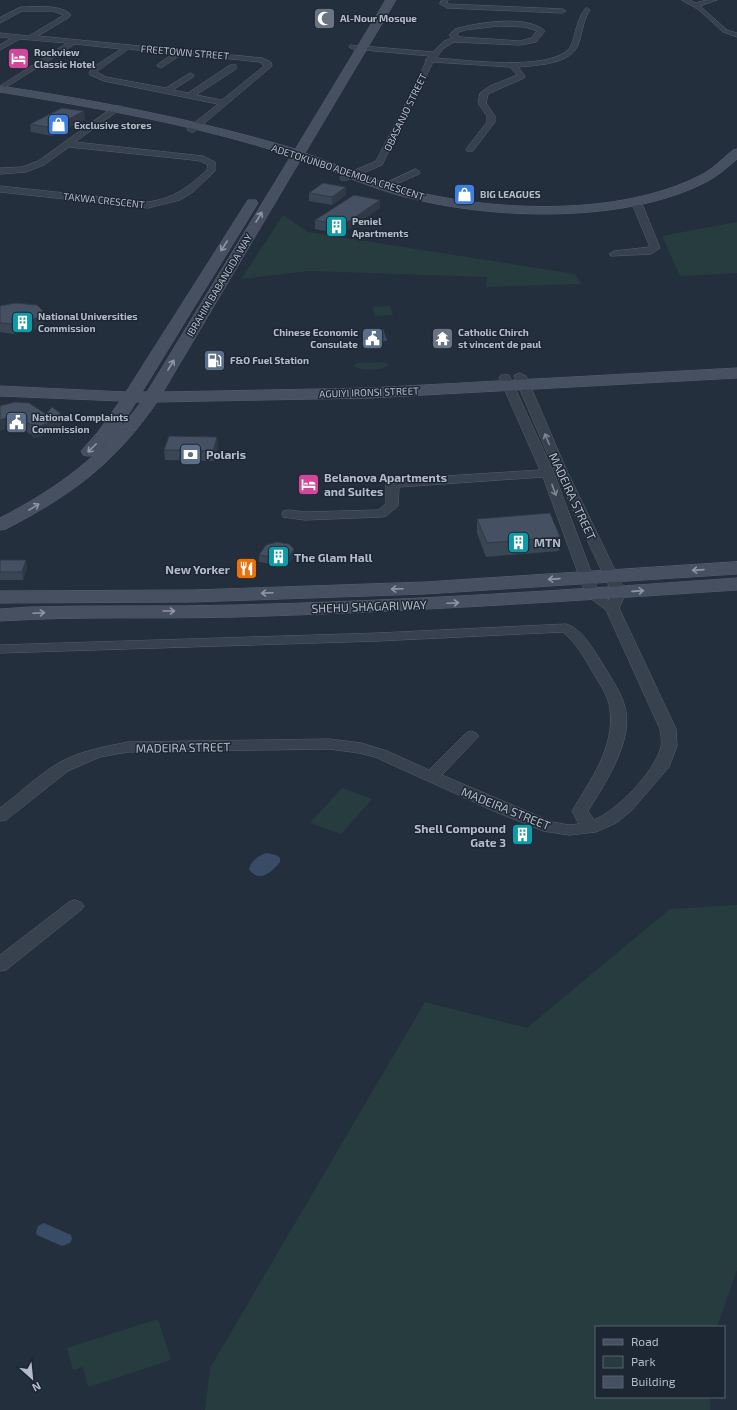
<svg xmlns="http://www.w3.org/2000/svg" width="737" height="1410" font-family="'Exo 2',sans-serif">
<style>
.green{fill:#263c3f}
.water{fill:#394c67}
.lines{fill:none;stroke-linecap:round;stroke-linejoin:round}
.street-casing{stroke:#565f6c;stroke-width:1}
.secondary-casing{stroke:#565f6c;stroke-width:1}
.street{fill:#38414e;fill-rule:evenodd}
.secondary{fill:#465061;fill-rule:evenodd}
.wall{fill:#3b4654}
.shaded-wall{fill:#303945}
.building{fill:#455162;stroke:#303945}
.oneway{stroke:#8e96a5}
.oneway2{stroke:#7c8592}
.labels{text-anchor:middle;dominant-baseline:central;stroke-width:3;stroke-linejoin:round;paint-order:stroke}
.far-poi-label{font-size:10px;font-weight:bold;fill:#b4bcc9;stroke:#1d2633;text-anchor:start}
.far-street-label{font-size:10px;fill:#b4bcc9;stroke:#1d2633}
.poi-label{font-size:12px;font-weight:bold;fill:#b4bcc9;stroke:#1d2633;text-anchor:start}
.street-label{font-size:12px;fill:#b4bcc9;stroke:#1d2633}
</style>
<rect width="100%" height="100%" fill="#242f3e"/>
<g class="green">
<polygon points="283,215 308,232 575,274 581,284 486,287 487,277 309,271 250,278 242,278"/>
<polygon points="737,222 737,273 680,276 662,236"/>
<polygon points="390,306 393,315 375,316 372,307"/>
<path d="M382 362 387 363 388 366C380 370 361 372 354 366L357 363Z"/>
<polygon points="342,788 372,799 341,834 310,823"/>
<polygon points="737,905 737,1270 717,1327 596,1327 596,1397 710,1397 710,1410 205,1410 210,1368 425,1002 527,1028 670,909"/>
<polygon points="158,1319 171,1360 88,1387 83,1367 73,1370 67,1348"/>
</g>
<g class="water">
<polygon points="371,329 383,329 387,341 374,342"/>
<path d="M266 853 276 855 280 858V862C272 872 259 884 249 869 251 861 258 856 266 853Z"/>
<polygon points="44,1223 71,1235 72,1239 70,1243 62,1246 37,1235 36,1232 38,1226"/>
</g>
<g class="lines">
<defs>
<g id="street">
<polygon points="442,0 448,0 447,3 448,4 563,9 566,11 563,13 447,8 440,4"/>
<polygon points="682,0 690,0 695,3 707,0 717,0 700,6 727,30 737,33 737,37 723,32 699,10"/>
<path d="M21 7C35 7 62 4 71 15L68 18 38 36 262 58 271 62 272 66 194 132H191L187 130 188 128 218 104 104 81 90 75 89 73 92 68 121 49 75 44 0 91V86L67 43 20 39 0 50V45L11 38 0 37V33L29 36 64 15 52 11H22L0 23V18ZM129 49 173 54 158 64 157 66 161 68 182 54 260 62 264 66 222 100 196 95 236 69V65H230L188 93 173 90 193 77 194 75 190 73 166 88 106 77 97 72Z"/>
<path d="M587 8 590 10C583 20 583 31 579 42 573 65 537 65 518 67L525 76 524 78 488 94 486 103 495 116V122L473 151H467L466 149 487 122V116L478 103 480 93 490 86 517 75 510 67 433 62 382 165 347 180H341L340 178 341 176 376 161 420 75 426 61 425 60 430 56 353 49 349 47 350 45 433 52 444 41 452 38 449 35 455 29C476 23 527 14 545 31L536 42 520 45 454 42 444 48 436 58C466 60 545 71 568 50 575 43 575 21 585 9ZM500 26 525 27 537 31 531 38 520 41 460 37 457 35 459 32 465 30Z"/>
<path d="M115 106H121L122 108 75 142 203 156 215 162V171L193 192 180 200 148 208 0 192V186L148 202C175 198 187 188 207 170L208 165 200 161 193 160 69 147 44 165 26 172 0 174V168L22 167 38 161Z"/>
<polygon points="416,169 420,172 419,174 387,188 381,188 380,186"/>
<polygon points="638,203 643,206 660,248 651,254 611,256 609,254 614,251 650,247 633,206"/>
<path d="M520 373 526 376 567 471 626 593 619 608 676 729 677 746 669 767 631 811 616 823 596 832 569 835 543 831 496 812 375 757 359 753 329 749 128 752 100 757 68 771 6 820 0 821V808C19 794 37 776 57 764 79 751 103 747 128 742L329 739 361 743 387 751 429 770 466 733 471 731 476 733 479 736 442 775 552 822 569 825 579 824 572 811C590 781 615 747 610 710 609 696 599 683 592 671 584 657 576 643 563 632L378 641 0 653V645L378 633 566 624C581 628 591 646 599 658 608 674 620 689 625 707 634 741 605 783 588 811L594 820C617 810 654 773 661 747 662 742 661 735 660 729L606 610 586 595 543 477 399 487 398 506 386 516 381 517 305 520 283 517 282 514 283 511 288 510 305 512 378 510 386 504V485L388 482 398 479 540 470 499 377 501 375H509L554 473 599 593 609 600 612 593 555 471 514 376Z"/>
<polygon points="75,900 81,902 84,906 81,910 6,970 0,971 0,955 69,902"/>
</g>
<g id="secondary">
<path d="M386 0H396L305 153C341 166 376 182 413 191 498 212 620 216 699 176 712 170 722 159 733 150L737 149V159C728 167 719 175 708 181 627 224 493 220 406 197 370 188 336 172 301 159L163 392 369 388 737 368V378L369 398 157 402C114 464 73 494 6 529L0 530V518C58 488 103 455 141 402H136C127 417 110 445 95 454 91 457 87 456 83 455L81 451 98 432 120 401 0 396V386L126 392 246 203 248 200H256L258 203 142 392H147L291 156C197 125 98 108 0 92V86C100 101 198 120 295 149Z"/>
<polygon points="737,562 737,574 425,594 194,602 0,603 0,591 194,590 425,582"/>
<path d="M737 578V590C571 601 404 612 237 617 158 619 79 616 0 621V609L30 607C98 605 167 607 236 605 403 601 570 590 737 578Z"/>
</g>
</defs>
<use href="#street" class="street-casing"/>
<use href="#secondary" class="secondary-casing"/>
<use href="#street" class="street"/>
<use href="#secondary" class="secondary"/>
</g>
<g class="wall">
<polygon points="85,119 53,136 31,132 30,124"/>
<polygon points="346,187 346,195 332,205 309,201 309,193"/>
<polygon points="380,208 342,234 315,229 315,220"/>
<polygon points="0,306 44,320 43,324 32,331 14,334 0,332"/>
<polygon points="0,406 46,414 61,414 62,424 58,431 33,438 32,434 30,434 21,428 9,428"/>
<polygon points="217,437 218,447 214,461 165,460 164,450"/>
<polygon points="477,519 560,537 559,551 486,557 477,533"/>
<polygon points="294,549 294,556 290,562 279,565 259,562 259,555"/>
<polygon points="242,558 253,558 254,572 243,572"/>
<polygon points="0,560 27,567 23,580 0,580"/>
</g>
<g class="shaded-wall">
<polygon points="84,111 85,119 53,136 52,128"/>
<polygon points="346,187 346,195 332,205 332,197"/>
<polygon points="380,200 380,208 342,234 342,226"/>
<polygon points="43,311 44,320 43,324 32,331 14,334 13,324"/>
<polygon points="61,414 62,424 58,431 33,438 32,428"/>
<polygon points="7,418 9,428 0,431 0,420"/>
<polygon points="217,437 218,447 214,461 213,451"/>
<polygon points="294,549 294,556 290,562 279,565 278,558"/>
<polygon points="26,560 27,567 23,580 22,572"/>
</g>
<g class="building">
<polygon points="62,108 84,111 52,128 30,124"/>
<polygon points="323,183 346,187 332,197 309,193"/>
<polygon points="354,195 380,200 342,226 315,220"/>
<polygon points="15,303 37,305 43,311 42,315 31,321 13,324 0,323 0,306"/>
<polygon points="15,402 29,403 46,414 52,407 61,414 57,421 32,428 35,425 29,424 20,418 7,418 0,420 0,406"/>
<polygon points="169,436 217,437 213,451 164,450"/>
<polygon points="550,513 560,537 487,543 477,519"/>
<polygon points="277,542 289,544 294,549 290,555 278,558 259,555 266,545"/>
<polygon points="242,558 253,558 253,568 243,569"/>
<polygon points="0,560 26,560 22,572 0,572"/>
</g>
<defs><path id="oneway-shaft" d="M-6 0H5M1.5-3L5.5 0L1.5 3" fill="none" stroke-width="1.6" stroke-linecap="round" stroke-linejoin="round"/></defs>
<g class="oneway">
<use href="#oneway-shaft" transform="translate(259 217) rotate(-59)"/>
<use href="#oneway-shaft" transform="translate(224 246) rotate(123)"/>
<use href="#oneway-shaft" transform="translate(171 365) rotate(-59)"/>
<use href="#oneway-shaft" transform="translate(92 448) rotate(135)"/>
<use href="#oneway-shaft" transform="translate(34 507) rotate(-31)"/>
<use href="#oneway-shaft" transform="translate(698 570) rotate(176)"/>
<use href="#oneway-shaft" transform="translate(554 579) rotate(176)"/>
<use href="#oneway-shaft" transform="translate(397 589) rotate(178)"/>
<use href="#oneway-shaft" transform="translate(638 591) rotate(-4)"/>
<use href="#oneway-shaft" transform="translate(267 593) rotate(178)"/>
<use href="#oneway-shaft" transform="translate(453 603) rotate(-3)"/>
<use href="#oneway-shaft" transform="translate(169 611)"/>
<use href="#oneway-shaft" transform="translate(39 613) rotate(-3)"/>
</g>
<g class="oneway2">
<use href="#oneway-shaft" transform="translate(547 439) rotate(-113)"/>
<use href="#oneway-shaft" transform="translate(554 490) rotate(70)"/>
</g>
<defs>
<symbol id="mosque-square" viewBox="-11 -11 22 22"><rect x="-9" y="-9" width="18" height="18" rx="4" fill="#6b7280" stroke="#1d2633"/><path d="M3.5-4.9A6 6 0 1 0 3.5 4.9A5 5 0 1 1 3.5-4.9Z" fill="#fff"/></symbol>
<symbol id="hotel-square" viewBox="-11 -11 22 22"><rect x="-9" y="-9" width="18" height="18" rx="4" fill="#d1479c" stroke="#1d2633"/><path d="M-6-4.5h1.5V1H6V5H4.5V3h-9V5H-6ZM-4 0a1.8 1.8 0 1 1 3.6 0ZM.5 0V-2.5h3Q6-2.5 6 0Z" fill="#fff"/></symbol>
<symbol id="shop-square" viewBox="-11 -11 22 22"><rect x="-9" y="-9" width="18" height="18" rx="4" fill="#3f7fe0" stroke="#1d2633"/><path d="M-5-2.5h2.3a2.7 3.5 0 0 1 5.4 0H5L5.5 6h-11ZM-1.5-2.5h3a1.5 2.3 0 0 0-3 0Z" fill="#fff"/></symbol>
<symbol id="building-square" viewBox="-11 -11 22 22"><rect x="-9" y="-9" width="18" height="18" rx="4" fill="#0f9aa8" stroke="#1d2633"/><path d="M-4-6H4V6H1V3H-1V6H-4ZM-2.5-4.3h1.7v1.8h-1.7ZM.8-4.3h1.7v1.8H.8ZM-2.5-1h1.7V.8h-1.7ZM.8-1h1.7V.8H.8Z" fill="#fff"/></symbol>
<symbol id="civic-square" viewBox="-11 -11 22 22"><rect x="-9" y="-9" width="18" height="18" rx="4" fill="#5c6f8a" stroke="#1d2633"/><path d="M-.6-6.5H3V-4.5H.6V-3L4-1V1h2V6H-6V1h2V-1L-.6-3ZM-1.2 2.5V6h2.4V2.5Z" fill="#fff"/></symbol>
<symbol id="temple-square" viewBox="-11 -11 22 22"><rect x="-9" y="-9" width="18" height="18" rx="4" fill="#6b7280" stroke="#1d2633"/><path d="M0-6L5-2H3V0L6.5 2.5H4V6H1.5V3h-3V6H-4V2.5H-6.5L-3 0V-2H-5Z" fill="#fff"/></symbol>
<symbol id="fuel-square" viewBox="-11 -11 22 22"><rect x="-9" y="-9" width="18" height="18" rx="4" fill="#5c6f8a" stroke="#1d2633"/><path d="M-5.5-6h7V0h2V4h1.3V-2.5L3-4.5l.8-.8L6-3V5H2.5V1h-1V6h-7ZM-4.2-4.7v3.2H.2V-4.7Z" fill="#fff"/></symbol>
<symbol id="bank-square" viewBox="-11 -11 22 22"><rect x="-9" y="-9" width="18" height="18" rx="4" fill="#5c6f8a" stroke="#1d2633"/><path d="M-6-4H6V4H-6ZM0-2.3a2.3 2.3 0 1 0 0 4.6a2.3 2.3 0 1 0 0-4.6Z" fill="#fff"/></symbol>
<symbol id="restaurant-square" viewBox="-11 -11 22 22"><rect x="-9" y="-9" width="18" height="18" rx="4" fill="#e8710a" stroke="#1d2633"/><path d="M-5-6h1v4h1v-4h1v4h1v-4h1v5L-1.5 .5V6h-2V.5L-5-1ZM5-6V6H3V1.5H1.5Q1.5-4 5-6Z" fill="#fff"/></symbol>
</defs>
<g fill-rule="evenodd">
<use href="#mosque-square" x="312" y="6" width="25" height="25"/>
<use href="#hotel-square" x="6" y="46" width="25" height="25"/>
<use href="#shop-square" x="46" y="112" width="25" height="25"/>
<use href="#shop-square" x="452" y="182" width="25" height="25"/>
<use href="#building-square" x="324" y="214" width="25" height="25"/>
<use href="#building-square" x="10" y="310" width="25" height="25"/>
<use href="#civic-square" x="360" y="326" width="25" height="25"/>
<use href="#temple-square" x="430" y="326" width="25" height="25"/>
<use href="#fuel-square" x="202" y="348" width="25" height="25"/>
<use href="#civic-square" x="4" y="410" width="25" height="25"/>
<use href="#bank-square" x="178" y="442" width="25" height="25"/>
<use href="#hotel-square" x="296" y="472" width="25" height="25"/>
<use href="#building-square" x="506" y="530" width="25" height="25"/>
<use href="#building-square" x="266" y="544" width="25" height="25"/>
<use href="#restaurant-square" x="234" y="556" width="25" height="25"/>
<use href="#building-square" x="510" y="822" width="25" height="25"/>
</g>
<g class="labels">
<g class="far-poi-label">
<text x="340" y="18">Al-Nour Mosque</text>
<text x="34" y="52">Rockview<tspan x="34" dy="12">Classic Hotel</tspan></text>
<text x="74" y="125">Exclusive stores</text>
<text x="480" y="194">BIG LEAGUES</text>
<text x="352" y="221">Peniel<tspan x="352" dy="12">Apartments</tspan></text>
<text x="38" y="316">National Universities<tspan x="38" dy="12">Commission</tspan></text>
<text x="358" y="332" text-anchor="end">Chinese Economic<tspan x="358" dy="12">Consulate</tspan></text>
<text x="458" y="332">Catholic Chirch<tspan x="458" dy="12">st vincent de paul</tspan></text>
<text x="230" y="360">F&amp;O Fuel Station</text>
<text x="32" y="417">National Complaints<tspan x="32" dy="12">Commission</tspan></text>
</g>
<g class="far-street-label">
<text transform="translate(185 52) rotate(5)">FREETOWN STREET</text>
<text transform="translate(405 112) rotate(-64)">OBASANJO STREET</text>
<text transform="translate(348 172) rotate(18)">ADETOKUNBO ADEMOLA CRESCENT</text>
<text transform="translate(104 200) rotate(6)">TAKWA CRESCENT</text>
<text transform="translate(219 285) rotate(-59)">IBRAHIM BABANGIDA WAY</text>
<text transform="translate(369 392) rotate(-2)">AGUIYI IRONSI STREET</text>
</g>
<g class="poi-label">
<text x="206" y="454">Polaris</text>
<text x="324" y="477">Belanova Apartments<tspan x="324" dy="14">and Suites</tspan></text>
<text x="534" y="542">MTN</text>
<text x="294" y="557">The Glam Hall</text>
<text x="230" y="569" text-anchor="end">New Yorker</text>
<text x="506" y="828" text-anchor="end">Shell Compound<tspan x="506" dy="14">Gate 3</tspan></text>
</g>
<g class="street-label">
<text transform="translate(573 496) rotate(65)">MADEIRA STREET</text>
<text transform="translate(369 606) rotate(-2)">SHEHU SHAGARI WAY</text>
<text transform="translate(183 747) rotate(-1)">MADEIRA STREET</text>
<text transform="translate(506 808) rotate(22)">MADEIRA STREET</text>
</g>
</g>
<rect x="595" y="1326" width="130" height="72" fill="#1d2633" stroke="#59626f"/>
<rect x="603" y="1339" width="20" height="6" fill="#465061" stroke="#59626f"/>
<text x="631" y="1346" font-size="12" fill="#b4bcc9">Road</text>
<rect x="603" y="1356" width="20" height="12" fill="#263c3f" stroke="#59626f"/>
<text x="631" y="1366" font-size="12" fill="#b4bcc9">Park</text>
<rect x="603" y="1376" width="20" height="12" fill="#455162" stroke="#59626f"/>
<text x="631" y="1386" font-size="12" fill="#b4bcc9">Building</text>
<g transform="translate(32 1378) rotate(153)" stroke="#1d2633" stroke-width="3" paint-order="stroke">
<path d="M0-3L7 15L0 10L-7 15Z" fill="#b4bcc9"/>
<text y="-6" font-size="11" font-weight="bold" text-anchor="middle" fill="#b4bcc9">N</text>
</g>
</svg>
